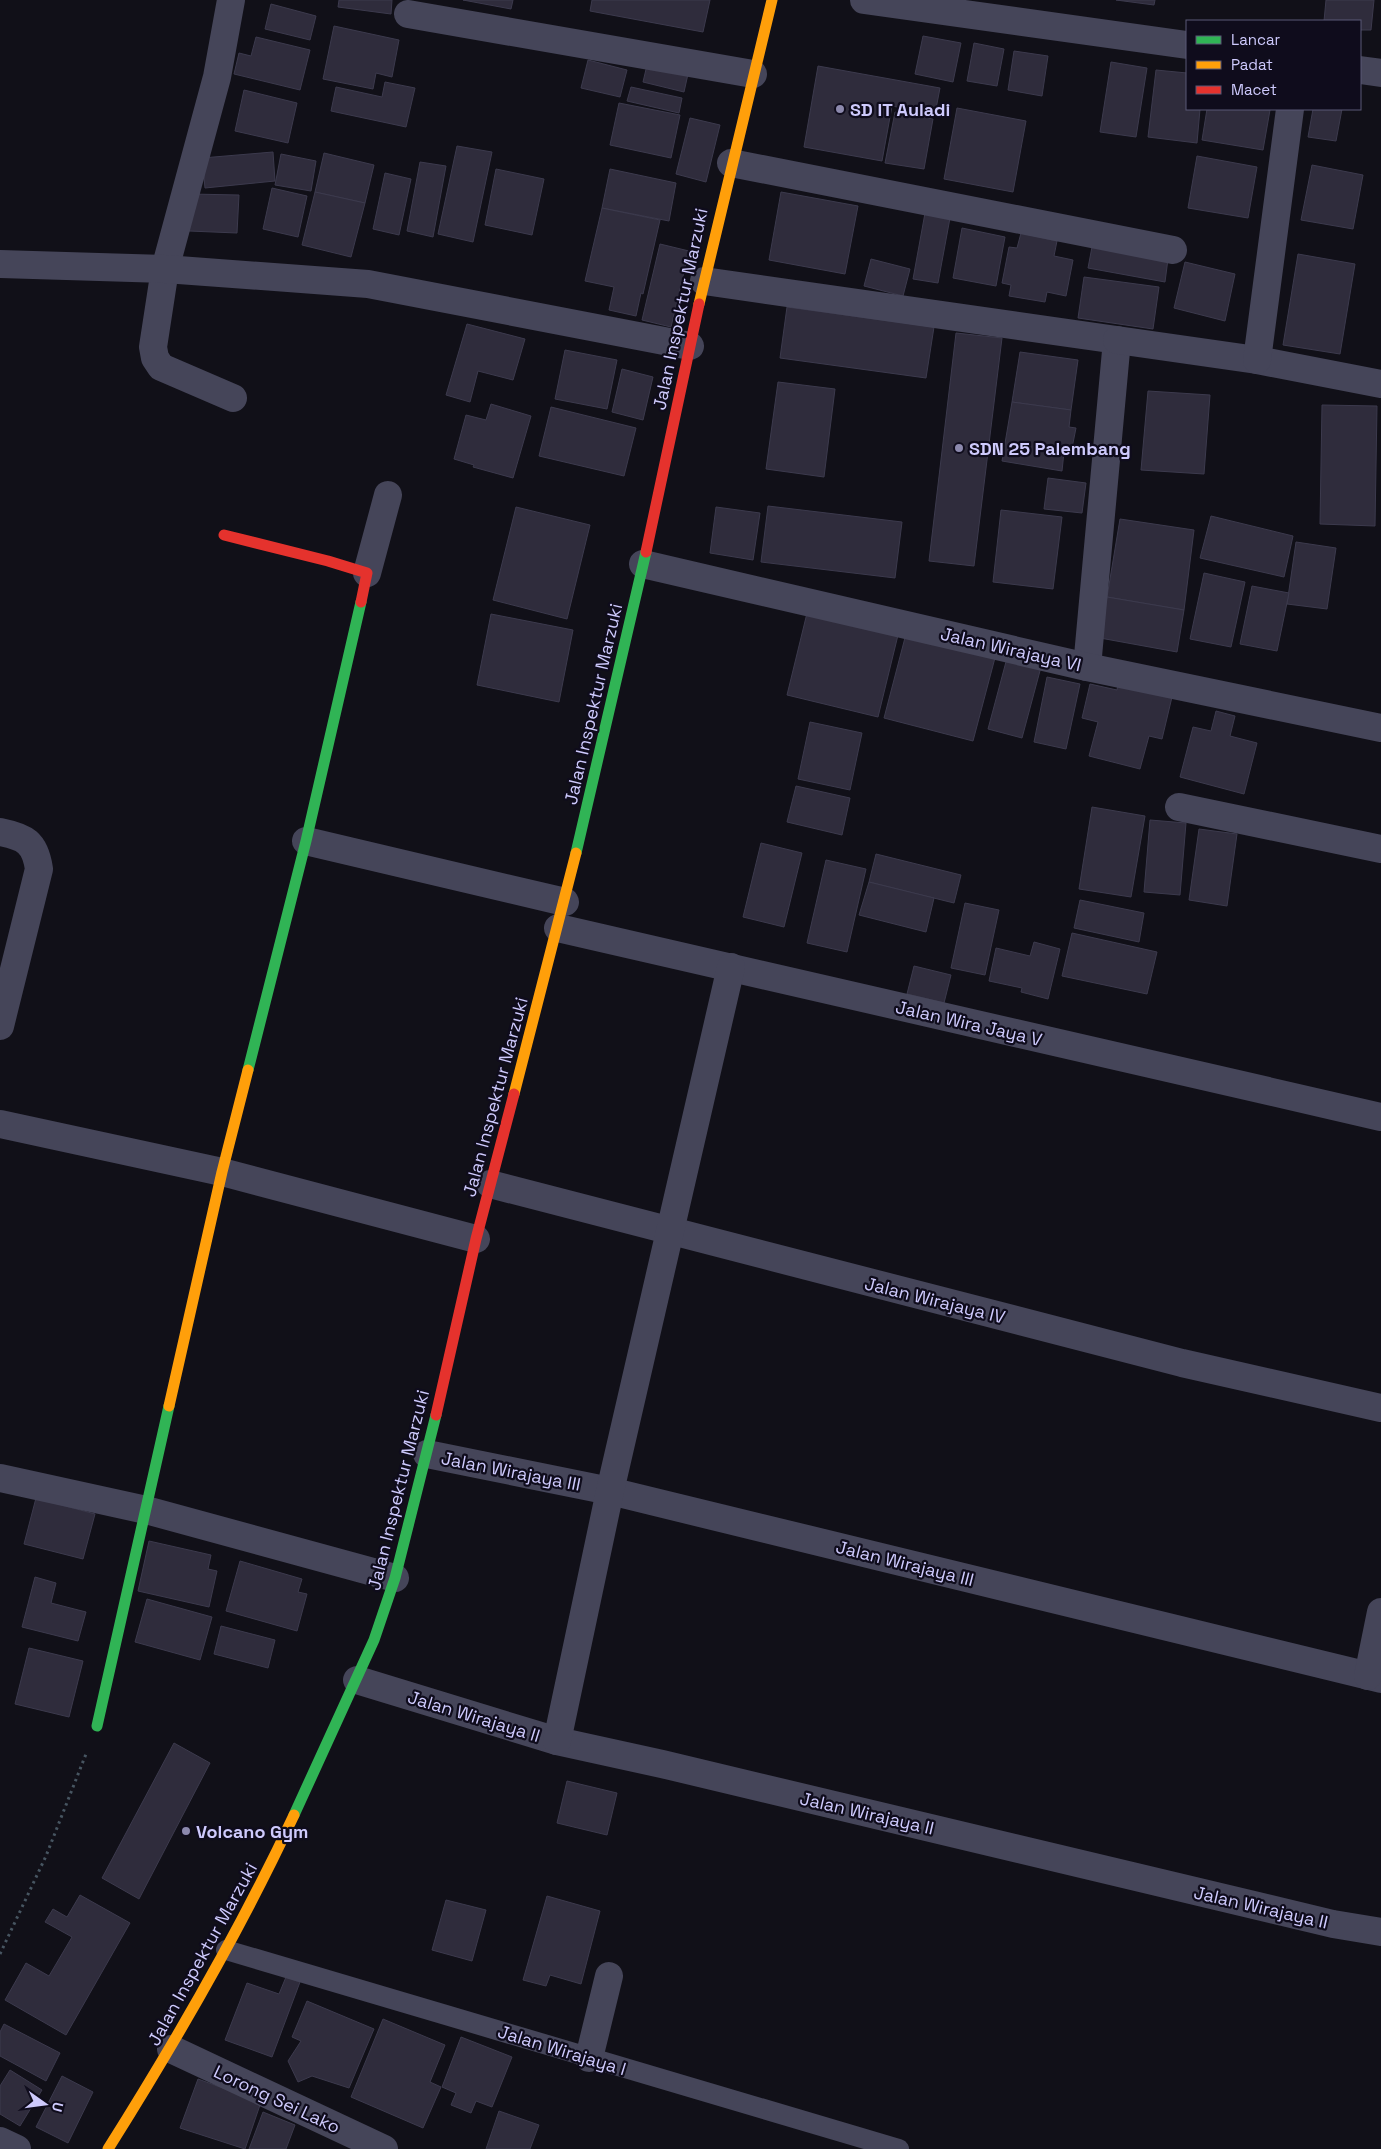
<svg xmlns="http://www.w3.org/2000/svg" width="1381" height="2149" font-family="'Space Grotesk',sans-serif">
<style>
.building{fill:#2f2c3c;stroke:#3c3a4d}
.lines{fill:none;stroke-linecap:round;stroke-linejoin:round}
.path{stroke:#475561;stroke-width:3;stroke-dasharray:2.5 4;stroke-linecap:butt}
.lane{stroke:#454559;stroke-width:20}
.street{stroke:#454559;stroke-width:28}
.fast{stroke:#30b455;stroke-width:11}
.slow{stroke:#ff9f0a;stroke-width:11}
.jam{stroke:#e5322d;stroke-width:11}
.poi-dot{fill:#8c89ad;stroke:#0f0c1c;stroke-width:2}
.labels{text-anchor:middle;dominant-baseline:central;stroke-width:4.5;stroke-linejoin:round;paint-order:stroke}
.poi-label{font-size:18px;font-weight:bold;fill:#cecafd;stroke:#0f0c1c;text-anchor:start}
.street-label{font-size:18px;fill:#cecafd;stroke:#0f0c1c}
</style>
<rect width="100%" height="100%" fill="#111018"/>
<g class="building">
<polygon points="339,0 392,0 391,14 338,7"/>
<polygon points="463,0 513,0 511,9"/>
<polygon points="592,0 710,0 703,32 590,11"/>
<polygon points="1116,0 1155,0 1154,5"/>
<polygon points="1326,0 1374,0 1371,30 1360,30 1360,21 1324,21"/>
<polygon points="271,4 316,16 310,40 265,29"/>
<polygon points="334,26 399,40 392,77 376,73 373,89 323,79"/>
<polygon points="923,36 961,43 953,82 915,74"/>
<polygon points="256,37 310,50 300,90 234,74 239,53 251,56"/>
<polygon points="974,43 1004,49 997,86 967,81"/>
<polygon points="1014,51 1048,56 1042,96 1008,90"/>
<polygon points="588,60 627,70 620,97 581,88"/>
<polygon points="1111,62 1147,68 1136,137 1100,132"/>
<polygon points="647,65 688,74 684,92 643,82"/>
<polygon points="818,66 940,88 935,114 892,106 882,161 804,147"/>
<polygon points="1156,70 1187,73 1187,109 1200,109 1197,143 1148,137"/>
<polygon points="385,82 415,88 406,127 331,111 336,87 382,97"/>
<polygon points="631,87 682,98 679,113 627,101"/>
<polygon points="244,90 297,103 288,143 235,131"/>
<polygon points="619,103 680,115 671,158 610,145"/>
<polygon points="957,108 1026,121 1013,192 944,179"/>
<polygon points="1207,109 1270,110 1263,150 1202,140"/>
<polygon points="1313,109 1342,109 1336,141 1308,137"/>
<polygon points="895,112 933,119 924,169 885,163"/>
<polygon points="690,118 720,125 706,182 676,174"/>
<polygon points="457,146 492,152 473,242 438,234"/>
<polygon points="273,152 275,181 205,188 202,158"/>
<polygon points="324,153 374,165 365,203 315,192"/>
<polygon points="281,154 316,161 311,191 275,185"/>
<polygon points="1197,156 1257,167 1248,218 1188,208"/>
<polygon points="420,162 446,166 433,237 407,231"/>
<polygon points="1312,165 1363,175 1353,229 1301,220"/>
<polygon points="496,169 544,179 532,235 485,225"/>
<polygon points="610,169 676,183 669,221 602,208"/>
<polygon points="385,173 411,179 399,235 373,229"/>
<polygon points="272,188 307,196 298,237 263,229"/>
<polygon points="315,192 365,203 351,257 302,245"/>
<polygon points="781,192 858,206 845,274 769,260"/>
<polygon points="190,194 239,195 237,233 189,231"/>
<polygon points="602,208 660,220 643,294 641,293 636,316 609,310 614,287 585,281"/>
<polygon points="925,213 950,218 938,283 913,279"/>
<polygon points="962,228 1005,237 996,286 953,278"/>
<polygon points="1021,233 1057,241 1054,256 1073,260 1066,296 1047,292 1045,302 1009,296 1011,285 1002,283 1009,247 1017,248"/>
<polygon points="660,244 689,251 671,327 642,320"/>
<polygon points="1092,247 1168,259 1165,282 1088,268"/>
<polygon points="1298,254 1355,264 1340,354 1283,345"/>
<polygon points="871,259 910,269 903,296 864,286"/>
<polygon points="1185,262 1235,274 1225,321 1174,308"/>
<polygon points="1084,277 1159,287 1153,329 1078,318"/>
<polygon points="787,307 934,327 926,378 780,358"/>
<polygon points="467,324 525,339 513,380 478,371 470,402 446,395"/>
<polygon points="956,333 1002,338 974,566 929,561"/>
<polygon points="565,350 617,360 607,409 555,399"/>
<polygon points="1020,352 1078,360 1071,410 1012,402"/>
<polygon points="622,369 653,377 643,420 612,412"/>
<polygon points="778,382 835,389 824,477 766,469"/>
<polygon points="1148,391 1210,395 1204,474 1141,470"/>
<polygon points="1012,402 1071,410 1069,427 1076,428 1071,453 1064,452 1062,471 1002,461"/>
<polygon points="491,404 531,416 513,478 473,467 474,465 454,459 466,415 486,420"/>
<polygon points="1322,405 1377,406 1375,526 1320,524"/>
<polygon points="551,407 636,428 624,476 539,456"/>
<polygon points="1048,478 1086,483 1082,513 1044,509"/>
<polygon points="768,506 902,522 895,578 761,562"/>
<polygon points="516,507 590,525 567,619 493,600"/>
<polygon points="716,507 760,513 753,560 710,553"/>
<polygon points="1001,510 1062,517 1053,589 993,582"/>
<polygon points="1211,516 1293,536 1284,577 1200,558"/>
<polygon points="1120,519 1194,530 1184,610 1107,597"/>
<polygon points="1296,542 1336,548 1327,609 1287,604"/>
<polygon points="1204,573 1245,582 1231,647 1190,639"/>
<polygon points="1252,586 1289,593 1277,651 1240,644"/>
<polygon points="1107,597 1184,610 1177,652 1100,638"/>
<polygon points="808,609 899,631 878,717 787,695"/>
<polygon points="491,614 573,630 559,702 477,685"/>
<polygon points="907,630 996,654 973,741 884,718"/>
<polygon points="1007,658 1041,667 1022,738 988,729"/>
<polygon points="1047,677 1080,684 1066,749 1034,742"/>
<polygon points="1090,684 1117,690 1118,684 1172,697 1162,739 1149,736 1140,769 1089,756 1098,722 1082,718"/>
<polygon points="1216,711 1235,716 1230,736 1257,743 1244,794 1180,777 1193,727 1211,731"/>
<polygon points="810,722 862,733 850,790 798,779"/>
<polygon points="796,786 850,798 842,835 787,822"/>
<polygon points="1092,807 1145,816 1131,897 1079,889"/>
<polygon points="1150,820 1186,823 1180,895 1144,892"/>
<polygon points="1199,829 1237,834 1227,906 1189,900"/>
<polygon points="761,843 802,853 784,927 743,917"/>
<polygon points="876,854 961,875 954,903 869,882"/>
<polygon points="826,860 866,869 847,952 807,943"/>
<polygon points="869,882 934,898 926,932 859,915"/>
<polygon points="1080,900 1144,913 1139,942 1074,928"/>
<polygon points="965,903 999,910 985,975 951,968"/>
<polygon points="1072,933 1157,952 1147,994 1062,976"/>
<polygon points="1034,942 1060,949 1048,999 1021,992 1022,988 989,981 996,948 1030,956"/>
<polygon points="914,966 951,975 944,1003 907,994"/>
<polygon points="36,1498 95,1514 83,1559 24,1544"/>
<polygon points="149,1541 211,1555 208,1569 217,1571 209,1607 138,1591"/>
<polygon points="240,1561 302,1579 298,1592 307,1594 297,1631 226,1611"/>
<polygon points="35,1577 56,1583 51,1603 86,1612 78,1641 22,1627"/>
<polygon points="147,1599 212,1617 200,1660 135,1642"/>
<polygon points="221,1626 275,1640 268,1668 214,1654"/>
<polygon points="29,1648 83,1661 69,1717 15,1704"/>
<polygon points="174,1743 210,1763 139,1899 102,1878"/>
<polygon points="567,1781 617,1793 607,1835 557,1823"/>
<polygon points="80,1895 130,1923 66,2035 5,2000 26,1963 49,1976 72,1937 45,1922 53,1909 67,1917"/>
<polygon points="547,1896 600,1911 581,1984 550,1975 546,1986 523,1980"/>
<polygon points="446,1900 486,1910 472,1961 432,1950"/>
<polygon points="286,1977 300,1982 272,2057 225,2040 247,1983 279,1994"/>
<polygon points="307,2001 374,2029 349,2088 312,2076 298,2082 288,2061 301,2041 292,2037"/>
<polygon points="383,2019 445,2045 430,2082 441,2087 423,2128 351,2097"/>
<polygon points="4,2024 60,2053 46,2081 0,2056 0,2032"/>
<polygon points="461,2037 512,2057 492,2107 476,2101 471,2113 451,2105 456,2093 442,2087"/>
<polygon points="10,2070 42,2090 20,2126 0,2114 0,2086"/>
<polygon points="62,2076 93,2092 68,2143 36,2127"/>
<polygon points="198,2079 261,2102 245,2149 180,2128"/>
<polygon points="499,2111 539,2125 530,2149 486,2149"/>
<polygon points="263,2112 295,2125 286,2149 249,2149"/>
</g>
<g class="lines">
<polyline class="path" points="0,1954 46,1856 86,1754"/>
<polyline class="lane" points="226,1950 899,2149"/>
<g class="street">
<polyline points="231,0 217,77 165,269 153,347 155,358 161,367 233,398"/>
<polyline points="864,0 1187,45"/>
<polyline points="408,14 753,74"/>
<polyline points="1360,70 1381,73"/>
<polyline points="731,163 1173,250"/>
<polyline points="0,264 165,269 368,284 690,346"/>
<polyline points="704,281 1117,340 1087,667"/>
<polyline points="1117,340 1257,360 1381,384"/>
<polyline points="1257,360 1290,109"/>
<polyline points="643,564 1087,667 1381,728"/>
<polyline points="367,573 388,495"/>
<polyline points="1179,807 1381,849"/>
<path d="M0 832C25 837 35 842 39 869L0 1026"/>
<polyline points="306,841 565,902"/>
<polyline points="558,928 1381,1117"/>
<polyline points="0,1124 222,1172 476,1239"/>
<polyline points="490,1184 1182,1363 1381,1408"/>
<polyline points="427,1454 610,1491 1381,1679"/>
<polyline points="0,1478 146,1510 395,1578"/>
<polyline points="1368,1676 1381,1612"/>
<polyline points="357,1680 557,1741 662,1764 1333,1924 1381,1932"/>
<polyline points="557,1741 610,1491 731,967"/>
<polyline points="171,2049 384,2149"/>
<polyline points="589,2058 609,1976"/>
<polyline points="0,2141 17,2149"/>
</g>
<g class="fast">
<polyline points="576,853 646,552"/>
<polyline points="248,1070 306,841 361,602"/>
<polyline points="97,1726 169,1406"/>
<polyline points="294,1815 374,1640 395,1578 436,1415"/>
</g>
<g class="slow">
<polyline points="699,304 772,0"/>
<polyline points="514,1094 576,853"/>
<polyline points="169,1406 222,1172 248,1070"/>
<path d="M108 2149C176 2041 240 1931 294 1815"/>
</g>
<g class="jam">
<polyline points="224,535 328,561 367,573 361,602"/>
<polyline points="646,552 699,304"/>
<polyline points="436,1415 476,1239 514,1094"/>
</g>
</g>
<g class="poi-dot">
<circle cx="840" cy="109" r="5"/>
<circle cx="959" cy="448" r="5"/>
<circle cx="186" cy="1831" r="5"/>
</g>
<g class="labels">
<g class="poi-label">
<text x="850" y="109">SD IT Auladi</text>
<text x="969" y="448">SDN 25 Palembang</text>
<text x="196" y="1831">Volcano Gym</text>
</g>
<g class="street-label">
<text transform="translate(680 309) rotate(-78)">Jalan Inspektur Marzuki</text>
<text transform="translate(1011 649) rotate(13)">Jalan Wirajaya VI</text>
<text transform="translate(593 704) rotate(-77)">Jalan Inspektur Marzuki</text>
<text transform="translate(969 1023) rotate(13)">Jalan Wira Jaya V</text>
<text transform="translate(495 1097) rotate(-75)">Jalan Inspektur Marzuki</text>
<text transform="translate(935 1300) rotate(14)">Jalan Wirajaya IV</text>
<text transform="translate(511 1471) rotate(11)">Jalan Wirajaya III</text>
<text transform="translate(398 1490) rotate(-76)">Jalan Inspektur Marzuki</text>
<text transform="translate(905 1563) rotate(14)">Jalan Wirajaya III</text>
<text transform="translate(474 1716) rotate(17)">Jalan Wirajaya II</text>
<text transform="translate(867 1813) rotate(13)">Jalan Wirajaya II</text>
<text transform="translate(1261 1907) rotate(13)">Jalan Wirajaya II</text>
<text transform="translate(202 1954) rotate(-61)">Jalan Inspektur Marzuki</text>
<text transform="translate(562 2050) rotate(17)">Jalan Wirajaya I</text>
<text transform="translate(277 2099) rotate(25)">Lorong Sei Lako</text>
</g>
</g>
<rect x="1186" y="20" width="175" height="90" fill="#0f0c1c" stroke="#5b5876"/>
<rect x="1196" y="36" width="25" height="8" fill="#30b455" stroke="#5b5876"/>
<text x="1231" y="45" font-size="15" fill="#cecafd">Lancar</text>
<rect x="1196" y="61" width="25" height="8" fill="#ff9f0a" stroke="#5b5876"/>
<text x="1231" y="70" font-size="15" fill="#cecafd">Padat</text>
<rect x="1196" y="86" width="25" height="8" fill="#e5322d" stroke="#5b5876"/>
<text x="1231" y="95" font-size="15" fill="#cecafd">Macet</text>
<g transform="translate(45 2104) rotate(104)" stroke="#0f0c1c" stroke-width="4" paint-order="stroke">
<path d="M0-4L9 19L0 12L-9 19Z" fill="#cecafd"/>
<text y="-8" font-size="14" font-weight="bold" text-anchor="middle" fill="#cecafd">U</text>
</g>
</svg>
